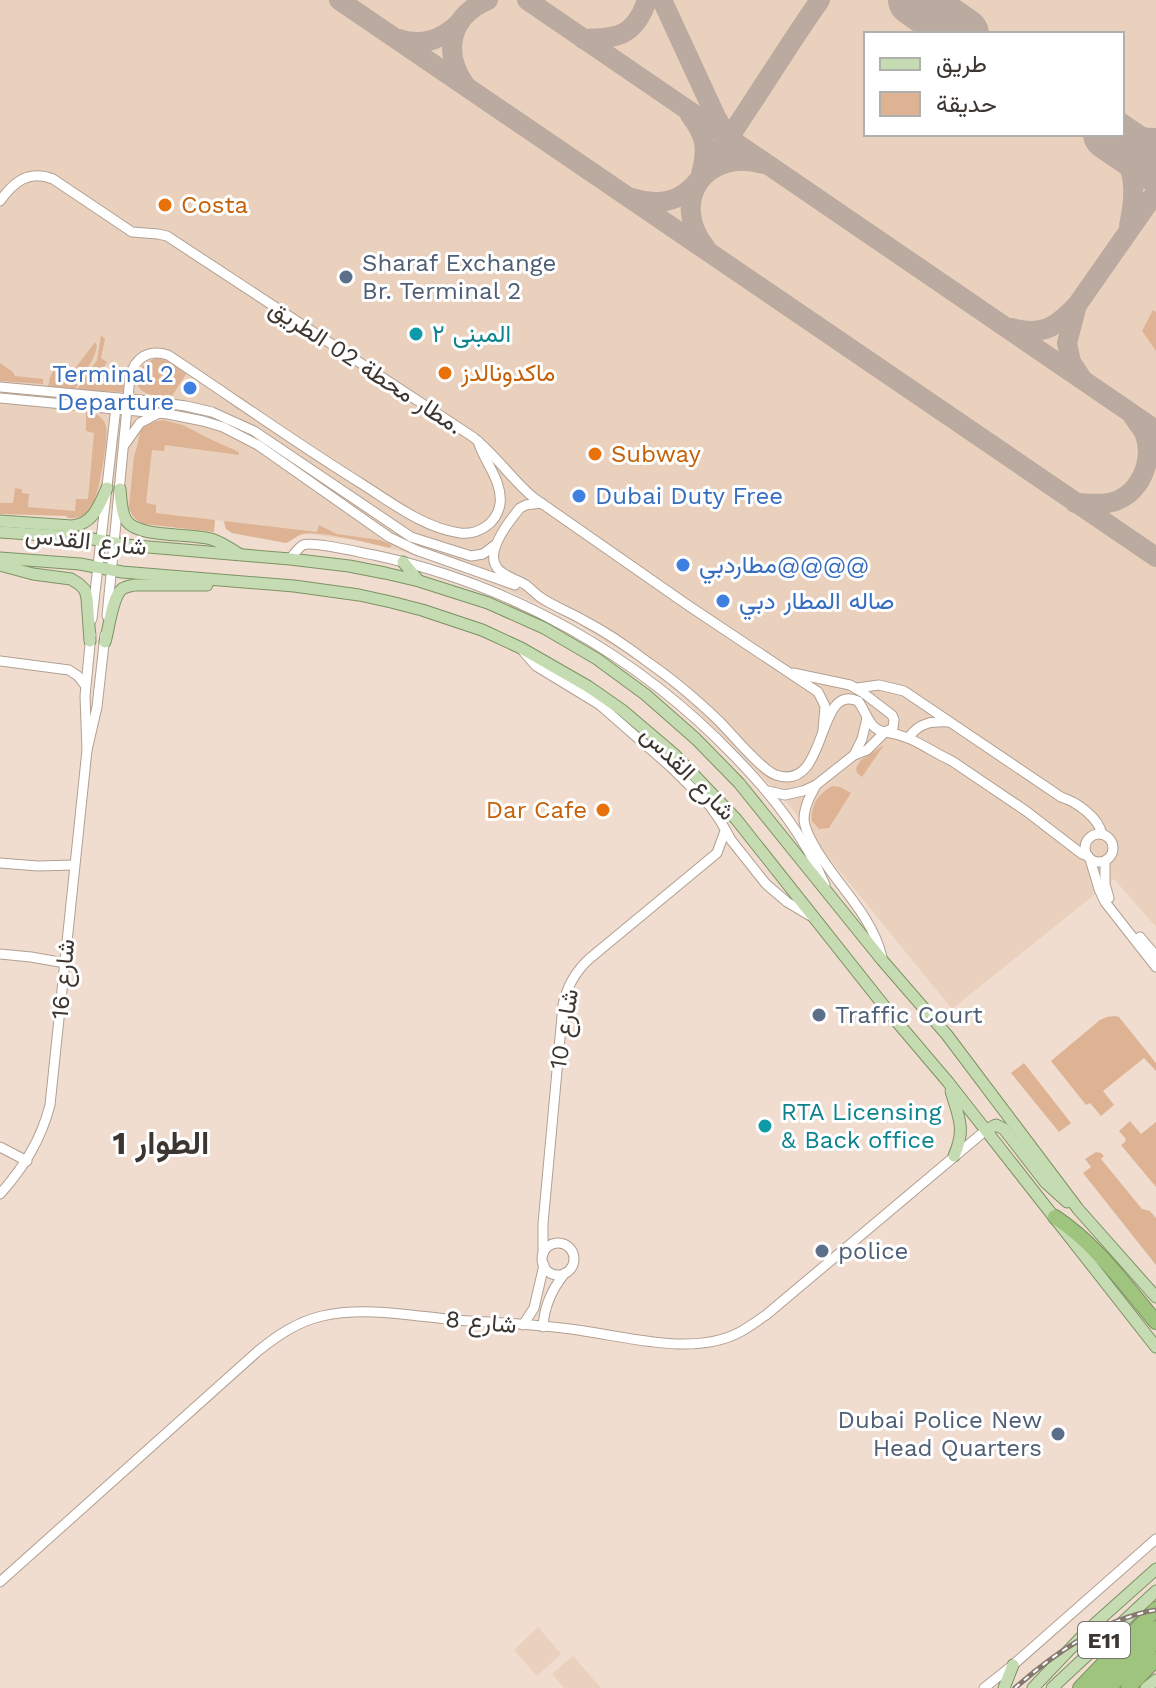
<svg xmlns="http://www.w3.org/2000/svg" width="1156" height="1688" font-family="'Work Sans',Vazirmatn,sans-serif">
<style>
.built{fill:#ead1be;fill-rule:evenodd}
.green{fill:#ddb394}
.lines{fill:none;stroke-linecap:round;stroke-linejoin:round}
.taxiway{stroke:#baaa9f;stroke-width:20}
.runway{stroke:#baaa9f;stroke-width:52}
.minor-casing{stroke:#b1a092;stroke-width:11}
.major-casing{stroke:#7d9263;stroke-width:13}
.highway-casing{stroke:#7d9263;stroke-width:16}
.minor{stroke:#fff;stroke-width:9}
.major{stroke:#c5dcb2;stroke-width:11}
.highway{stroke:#9fc47e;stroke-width:14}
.rail-casing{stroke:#84786f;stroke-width:5}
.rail{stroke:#fff;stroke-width:2;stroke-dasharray:6;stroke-linecap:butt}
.food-dot{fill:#e8710a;stroke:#fff;stroke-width:3}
.service-dot{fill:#5c6f8a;stroke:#fff;stroke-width:3}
.culture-dot{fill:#0f9aa8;stroke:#fff;stroke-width:3}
.shop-dot{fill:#3f7fe0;stroke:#fff;stroke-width:3}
.labels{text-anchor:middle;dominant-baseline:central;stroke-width:6;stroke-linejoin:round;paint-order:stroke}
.shield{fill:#fff;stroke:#77726e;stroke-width:2}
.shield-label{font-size:22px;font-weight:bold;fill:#3d3630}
.food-label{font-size:24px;fill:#c56008;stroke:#fff;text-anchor:start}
.service-label{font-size:24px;fill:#4e5e75;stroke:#fff;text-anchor:start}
.culture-label{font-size:24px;fill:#0d838f;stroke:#fff;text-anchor:start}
.street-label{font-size:24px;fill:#3d3630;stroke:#fff}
.shop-label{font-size:24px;fill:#366cbe;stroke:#fff;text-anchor:start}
.district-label{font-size:32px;font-weight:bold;fill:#3d3630;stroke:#fff}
</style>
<rect width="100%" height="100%" fill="#f0ddcf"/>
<g class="built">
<path d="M0 0H1156V927L1114 879 952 1009 828 857 786 801 721 734 679 694 640 663 563 615 461 570 408 553 362 541 309 534 300 535 286 543 232 533 226 529 223 521 76 505 75 511 28 507 29 494H22V489L15 488 13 503H0ZM866 34H1122V134H866Z"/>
<polygon points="538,1627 561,1654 537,1676 514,1650"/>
<polygon points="573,1656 601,1688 564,1688 552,1674"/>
</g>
<g class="green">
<polygon points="1153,310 1156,312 1156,351 1142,331"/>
<polygon points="101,335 105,339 101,358 107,362 103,369 124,383 123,392 77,390 97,360"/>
<path d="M95 342 97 346C93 365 82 373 75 390L48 387 50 377 57 364 68 371H73Z"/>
<path d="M158 358 170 362 186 374 172 396C164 395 151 397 144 392 127 382 142 360 158 358Z"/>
<polygon points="0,363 13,372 15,376 43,379 43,384 0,381"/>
<path d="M86 411C95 413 103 416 106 426 109 438 98 499 91 509 84 516 77 519 68 518L66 516 0 514V503H13L15 488 22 489V493L29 494 28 507 75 511 76 499H88L94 433 86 431Z"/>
<path d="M163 420 183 425 210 439 239 452V455L165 445 164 451 152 450 146 503 156 505V513L215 520 214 532 144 524C135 520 131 516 129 507L134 456C143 435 133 424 163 420Z"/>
<path d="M224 521 317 532 319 525 337 534 380 540 392 545 390 548C372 544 318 530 302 534 296 536 292 541 286 543L232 533 226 529Z"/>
<polygon points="884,745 862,777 857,773 856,768 861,760"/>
<path d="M832 786 840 787 851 793 829 828 819 829 812 821C810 806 819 793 832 786Z"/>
<polygon points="1115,1016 1119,1017 1156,1063 1156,1071 1144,1058 1103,1091 1114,1105 1101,1116 1090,1103 1086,1105 1051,1061 1100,1020 1107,1017"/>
<polygon points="1024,1063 1071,1123 1059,1132 1011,1073"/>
<polygon points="1130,1121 1141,1134 1156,1122 1156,1187 1121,1145 1125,1142 1126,1139 1119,1131"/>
<polygon points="1096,1152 1101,1153 1104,1156 1101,1159 1142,1209 1150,1211 1156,1218 1156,1265 1083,1173 1091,1167 1085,1159"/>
</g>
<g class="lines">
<g class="taxiway">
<polyline points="339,0 1156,557"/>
<polyline points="527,0 1156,430"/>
<polyline points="662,0 716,117 726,134"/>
<path d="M399 39C423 47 443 39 460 22"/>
<path d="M583 39C617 38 635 37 647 0"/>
<path d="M465 85C442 52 450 16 488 0"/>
<path d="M690 115C706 136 708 148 701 174"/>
<path d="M1106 134C1112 140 1119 147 1124 154 1137 177 1134 202 1129 226"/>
<polyline points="1120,134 1133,137 1156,138"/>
<path d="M632 198C649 204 670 204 685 193 702 181 712 161 724 145 757 97 787 47 820 0"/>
<path d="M706 248C668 201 706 147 763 164"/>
<path d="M1011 328C1043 336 1055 328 1077 305"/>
<polyline points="1081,377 1071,362 1067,343 1077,305 1156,192"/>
<path d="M1075 503C1086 503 1098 505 1108 503 1139 498 1156 460 1144 432 1141 427 1136 421 1133 416"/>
</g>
<g class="runway">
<polyline points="914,0 963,34"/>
<polyline points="1109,134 1156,166"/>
</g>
<defs>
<g id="minor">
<path d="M0 201C14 181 29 170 53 179L132 232 158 234 167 236 473 437C496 455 512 480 534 498L689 606 818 692 825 706 823 730"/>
<polyline points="0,387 140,400 186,406 212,412 254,431 411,537 471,556 483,554 495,545"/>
<polyline points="0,398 168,414 203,421 223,427 258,445 389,537 416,550 515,585"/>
<polyline points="125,444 140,423 157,414"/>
<path d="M541 503 526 505 520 508C510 520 486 550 496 566 501 576 517 579 526 585 531 589 535 593 540 597 553 606 569 612 583 620 606 632 628 647 649 663 674 680 697 700 719 721 732 734 761 770 776 775 829 793 815 682 858 701 867 713 869 730 885 732L893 728 894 720 892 715 862 692 850 685 793 673"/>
<path d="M290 559C294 554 298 548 303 545 312 541 362 553 374 555 511 584 639 656 735 757 772 795 804 835 825 885"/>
<path d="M107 616 130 377C135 357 149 349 168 355 233 398 296 443 362 484 392 503 424 528 460 533 479 535 497 523 500 504 503 481 484 462 478 441"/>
<polyline points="92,619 117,398"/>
<polyline points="523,651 536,666 600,705 672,768 710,806 721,822 731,840 766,884 787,902 812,917"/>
<polyline points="0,661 69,670 78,676 85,685"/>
<path d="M857 688 879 685 904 691 1061 797C1077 802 1098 817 1102 834"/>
<path d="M886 732C913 736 928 750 952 761L1026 811 1082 854 1088 856"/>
<path d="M909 737C920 722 933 721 950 722"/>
<polyline points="87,750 97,707 105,635"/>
<polyline points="854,755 862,739 867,718"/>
<path d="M816 785C810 796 804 807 804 820 805 831 811 840 816 849 837 885 872 915 882 957"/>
<polyline points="768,791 785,795 803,791 816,785 854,755 867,750 885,732"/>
<circle cx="1099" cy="848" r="14"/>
<polyline points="1090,859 1099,889 1105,902 1156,967"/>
<polyline points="1105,861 1105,884 1109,898"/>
<polyline points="0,863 38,866 74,865"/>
<polyline points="1140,937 1156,956"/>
<polyline points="0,954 31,957 65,963"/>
<polyline points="0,1147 27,1161"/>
<path d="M0 1194C24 1167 41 1140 50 1105L87 750 85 696 91 634"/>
<circle cx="558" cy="1259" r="16"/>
<path d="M543 1254V1224L563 1005C567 986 575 972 589 959L717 853 725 831"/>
<polyline points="523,1325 534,1308 544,1265"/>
<path d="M543 1327C544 1306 552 1289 565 1273"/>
<path d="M0 1582 258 1351C278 1335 297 1322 322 1316 365 1306 413 1316 456 1320 498 1323 542 1324 584 1331 632 1338 695 1356 740 1332 749 1327 757 1321 766 1315L986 1130"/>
<polyline points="984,1688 1013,1665 1156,1539"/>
</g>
<g id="major">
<path d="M120 489C121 499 121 512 126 520 137 538 189 533 211 539 221 542 230 548 239 554"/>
<path d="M0 521 72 526C93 524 99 506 107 488"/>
<polyline points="0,532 87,538 125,545 290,559 349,566 385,573 419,581 488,603 544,628 597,659 646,695 696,739 739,783 882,960 947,1035 1078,1209 1156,1297"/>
<polyline points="0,558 80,564 122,572 294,586 359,595 391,602 422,610 482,630 521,648 589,687 622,710 675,755 736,819 892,1016 948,1082 1156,1347"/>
<polyline points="403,562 418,580"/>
<polyline points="0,565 33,574 71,579 79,584 85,590 87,598 90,641"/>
<path d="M105 642C109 629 112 597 122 589 126 586 130 586 135 585H207"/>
<path d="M951 1091C959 1118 966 1129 954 1156"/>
<polyline points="986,1130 996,1125 1004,1129 1046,1183 1067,1202"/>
<polyline points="1004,1688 1013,1665"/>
<polyline points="1033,1688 1089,1629 1156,1569"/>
<polyline points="1052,1688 1156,1591"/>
<polyline points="1146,1688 1156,1680"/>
</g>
<g id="highway">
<path d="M1055 1217C1096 1244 1125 1285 1156 1322"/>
<polyline points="1080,1688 1156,1609"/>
<polyline points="1094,1688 1156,1628"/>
<polyline points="1109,1688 1156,1641"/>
<polyline points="1128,1688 1156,1659"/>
</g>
</defs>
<use href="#minor" class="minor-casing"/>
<use href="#major" class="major-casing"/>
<use href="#highway" class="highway-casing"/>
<use href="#minor" class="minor"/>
<use href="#major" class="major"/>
<use href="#highway" class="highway"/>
<defs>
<path id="rail" d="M1015 1688C1055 1653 1103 1619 1156 1610"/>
</defs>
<use href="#rail" class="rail-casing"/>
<use href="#rail" class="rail"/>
</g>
<g class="food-dot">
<circle cx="165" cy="205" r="8"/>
<circle cx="445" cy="373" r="8"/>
<circle cx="595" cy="454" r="8"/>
<circle cx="603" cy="810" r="8"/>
</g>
<g class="service-dot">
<circle cx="346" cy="277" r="8"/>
<circle cx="819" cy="1015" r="8"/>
<circle cx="822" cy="1251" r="8"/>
<circle cx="1058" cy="1434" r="8"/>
</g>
<g class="culture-dot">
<circle cx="416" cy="334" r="8"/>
<circle cx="765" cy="1126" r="8"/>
</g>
<g class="shop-dot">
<circle cx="190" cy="388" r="8"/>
<circle cx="579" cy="496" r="8"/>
<circle cx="683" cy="565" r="8"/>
<circle cx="723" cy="601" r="8"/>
</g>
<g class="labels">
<rect class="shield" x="1078" y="1622" width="52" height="36" rx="6"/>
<g class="shield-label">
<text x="1104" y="1640">E11</text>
</g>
<g class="food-label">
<text x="181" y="205">Costa</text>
<text x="461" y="373">ماكدونالدز</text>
<text x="611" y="454">Subway</text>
<text x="587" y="810" text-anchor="end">Dar Cafe</text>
</g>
<g class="service-label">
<text x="362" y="263">Sharaf Exchange<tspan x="362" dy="28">Br. Terminal 2</tspan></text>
<text x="835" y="1015">Traffic Court</text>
<text x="838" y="1251">police</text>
<text x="1042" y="1420" text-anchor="end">Dubai Police New<tspan x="1042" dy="28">Head Quarters</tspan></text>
</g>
<g class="culture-label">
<text x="432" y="334">المبنى ٢</text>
<text x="781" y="1112">RTA Licensing<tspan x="781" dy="28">&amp; Back office</tspan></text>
</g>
<g class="street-label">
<text transform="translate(366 367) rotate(33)">مطار محطة 02 الطريق.</text>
<text transform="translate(86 541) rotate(6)">شارع القدس</text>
<text transform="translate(688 773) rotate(45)">شارع القدس</text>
<text transform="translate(63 979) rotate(-85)">شارع 16</text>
<text transform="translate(564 1029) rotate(-81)">شارع 10</text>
<text transform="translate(481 1322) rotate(5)">شارع 8</text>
</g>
<g class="shop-label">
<text x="174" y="374" text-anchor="end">Terminal 2<tspan x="174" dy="28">Departure</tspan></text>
<text x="595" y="496">Dubai Duty Free</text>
<text x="699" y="565">مطاردبي@@@@</text>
<text x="739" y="601">صاله المطار دبي</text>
</g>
<g class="district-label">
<text x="161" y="1143">الطوار 1</text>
</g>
</g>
<rect x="864" y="32" width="260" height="104" fill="#ffffff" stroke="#b1afac" stroke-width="2"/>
<rect x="880" y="58" width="40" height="12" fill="#c5dcb2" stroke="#b1afac" stroke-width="2"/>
<text x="936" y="72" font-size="24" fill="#3d3630">طريق</text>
<rect x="880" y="92" width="40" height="24" fill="#ddb394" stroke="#b1afac" stroke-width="2"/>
<text x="936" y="112" font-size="24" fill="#3d3630">حديقة</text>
</svg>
